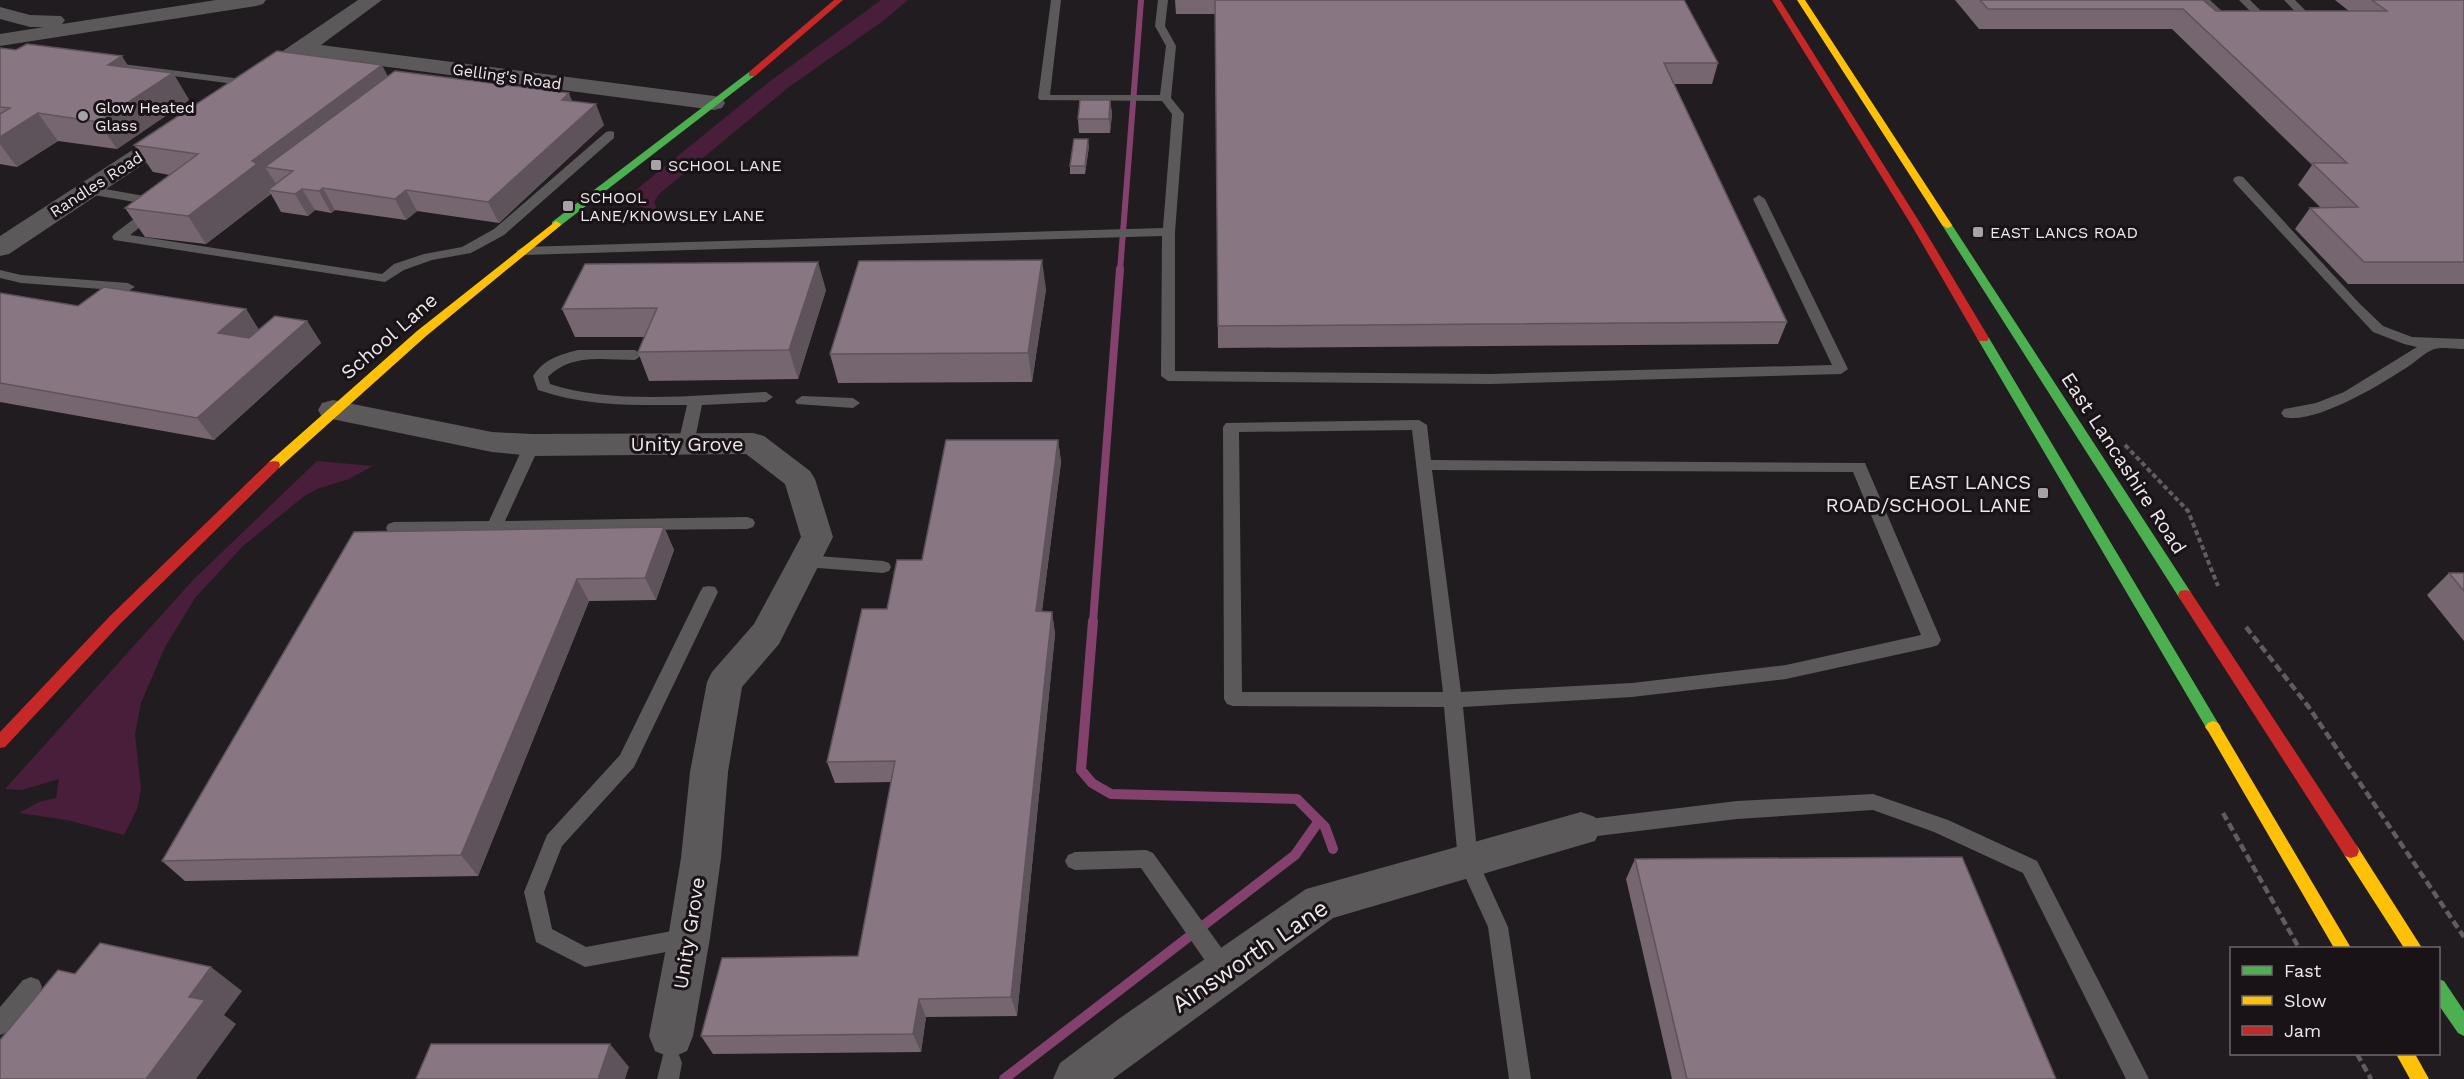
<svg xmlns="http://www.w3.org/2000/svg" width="2464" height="1079" viewBox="0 0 2464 1079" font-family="'Work Sans',sans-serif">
  <rect width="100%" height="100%" fill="#211c1f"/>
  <g fill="#491e3b">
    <polygon points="881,0 908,0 883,21 789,87 659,194 654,202 658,211 621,202 769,82"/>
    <polygon points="317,461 373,466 349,479 317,489 303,497 243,546 195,598 165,647 141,703 135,734 141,789 137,809 124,835 67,820 19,813 39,802 56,798 59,779 22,790 5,789 193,580"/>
  </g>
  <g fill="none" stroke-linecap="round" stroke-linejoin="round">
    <polyline stroke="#84416d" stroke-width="6" points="1120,271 1141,0"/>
    <polyline stroke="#84416d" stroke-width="8" points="1093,622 1120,269"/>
    <g stroke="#84416d" stroke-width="10">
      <polyline points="1093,621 1081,770 1092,783 1111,794 1297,799 1325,827 1333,849"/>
      <polyline points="1004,1079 1295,855 1319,821"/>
    </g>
    <polyline stroke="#5f5d5e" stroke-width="4" stroke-dasharray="5 3" stroke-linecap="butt" points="2125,445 2188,511 2218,586"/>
    <g stroke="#5f5d5e" stroke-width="4.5" stroke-dasharray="8 4" stroke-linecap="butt">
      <polyline points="2246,627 2308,706 2464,937"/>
      <polyline points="2223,813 2299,948"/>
      <polyline points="2357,1054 2371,1079"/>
    </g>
    <g fill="#5c595a" fill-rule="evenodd">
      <polygon points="1051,0 1061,0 1050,95 1160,95 1166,46 1155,26 1158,0 1168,0 1165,26 1176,46 1171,98 1184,114 1175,232 1175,371 1490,374 1832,365 1753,199 1759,195 1765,199 1848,369 1841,374 1490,384 1168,381 1161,376 1162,236 523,255 516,251 523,247 1163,228 1172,114 1162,101 1040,100 1038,98"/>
      <path d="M2199 0H2210L2227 16 2235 19C2222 29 2208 10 2199 0Z"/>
      <polygon points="2239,0 2250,0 2269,19 2260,21"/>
      <polygon points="2284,0 2295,0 2312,17 2312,21 2304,21"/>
      <polygon points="107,62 250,80 256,83 250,86 103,67 103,63"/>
      <polygon points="610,131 614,132 614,138 504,235 471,253 432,260 404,270 385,282 114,240 112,237 114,234 152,205 88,194 82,190 88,186 167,200 169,203 167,206 130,235 382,274 394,264 424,254 462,247 494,229 606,132"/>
      <path d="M2239 176 2243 177 2360 304 2383 326 2412 337 2464 339V349C2455 349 2440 346 2432 350 2423 354 2414 363 2406 368 2380 385 2314 425 2284 417L2281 413 2284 409 2316 403 2344 392 2417 347 2404 344 2373 332 2235 183 2233 180 2235 177Z"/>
      <polygon points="0,270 21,275 128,283 135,287 128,291 21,283 0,278"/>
      <path d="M578 350H635L642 355 635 360C603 360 572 353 548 377L550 384C613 405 699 395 766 392L773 397 766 402 702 405 694 444 686 449 678 444 687 405C636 405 587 407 538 390L533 376C544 359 559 355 578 350Z"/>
      <polygon points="802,396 853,398 860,403 853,408 797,404 795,401"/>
      <path d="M1419 420 1427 425 1431 460 1865 463 1941 640 1938 645 1932 647 1786 679 1632 697 1463 707 1478 861 1508 927 1531 1079H1509L1488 927 1458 861 1444 707 1233 706 1227 704 1224 699 1223 427 1226 423ZM1412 430 1443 692H1242L1239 432ZM1432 470 1853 472 1921 635 1786 665 1632 683 1461 692Z"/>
      <polygon points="532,440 537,441 540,445 505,521 747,517 753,519 755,523 753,527 747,529 388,532 386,528 388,524 394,522 489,521 524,445 527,441"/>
      <polygon points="805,555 883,561 889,563 891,567 889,571 883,573 805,567 799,565 797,561 799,557"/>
      <polygon points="709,586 715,587 718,592 634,767 562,846 544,892 552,929 586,947 688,928 695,931 699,938 695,945 688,948 585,967 536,942 524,892 547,835 620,755 700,592 703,587"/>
      <polygon points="1873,794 1948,820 2037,861 2149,1079 2126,1079 2023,873 1934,832 1873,810 1737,819 1581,838 1574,835 1571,829 1574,823 1581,820 1737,801"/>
      <polygon points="1146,850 1153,853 1233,964 1236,971 1233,978 1225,981 1217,978 1141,868 1075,870 1068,867 1065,861 1068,855 1075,852"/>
      <polygon points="31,977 39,980 42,987 39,994 8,1032 0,1035 0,1007 23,980"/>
      <polygon points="671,1052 679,1055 682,1063 679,1079 657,1079 663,1055"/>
    </g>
    <g fill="#5c595a" fill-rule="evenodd">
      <polygon points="216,0 266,0 263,4 256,6 0,46 0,34 44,27 30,27 0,19 0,7 30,15 61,16 65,20 62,24"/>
      <path d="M358 0H382L321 45 714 96 722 98 725 103 722 108 714 110 305 56C289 67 269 89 249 84L246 79 249 74Z"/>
      <polygon points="179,123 187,125 191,130 187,135 9,254 0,256 0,236 171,125"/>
      <polygon points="333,400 492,432 532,434 753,433 764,436 810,471 815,479 833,537 779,644 742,687 728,772 721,858 710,938 693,1036 687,1051 671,1058 655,1051 649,1036 668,938 681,858 690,772 707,682 712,672 754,624 801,537 785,484 746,454 532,456 492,452 322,417 318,410 322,403"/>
      <polygon points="1581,812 1595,817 1601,829 1595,841 1333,918 1113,1079 1053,1079 1060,1063 1120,1018 1306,889"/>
    </g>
    <g fill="#4caf50" fill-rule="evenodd">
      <polygon points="749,72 757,74 560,226 552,226 552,222"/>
      <polygon points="1947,222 1952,225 2190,591 2192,595 2190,599 2180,599 1942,225"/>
      <polygon points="1983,334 1989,338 2218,723 2221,727 2218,731 2213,733 2208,731 1977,338"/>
      <polygon points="2438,979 2444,981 2464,1011 2464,1036 2458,1033 2438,1004"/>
    </g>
    <g fill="#ffc107" fill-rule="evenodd">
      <polygon points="1797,0 1805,0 1952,225 1951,227 1947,228 1942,225"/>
      <polygon points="556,221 561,224 560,226 425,337 279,468 269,468 268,465 269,462 417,331"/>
      <polygon points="2213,721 2218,723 2351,948 2334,948 2208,731 2205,727 2208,723"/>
      <polygon points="2351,844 2357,846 2422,948 2404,948 2345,856 2343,851 2345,846"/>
      <polygon points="2396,1054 2415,1054 2429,1079 2410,1079"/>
    </g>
    <g fill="#c62828" fill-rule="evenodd">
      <polygon points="834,0 843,0 755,76 749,76 749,72"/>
      <polygon points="1772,0 1780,0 1922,226 1989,338 1987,341 1979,341 1977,338 1912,226"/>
      <polygon points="274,461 279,462 280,465 279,468 120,624 5,747 0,748 0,732 110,616 269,462"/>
      <polygon points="2185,590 2190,591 2357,846 2359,851 2357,856 2351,858 2345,856 2180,599 2178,595 2180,591"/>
    </g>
  </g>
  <g fill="#756670">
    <polygon points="1175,0 1684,0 1718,63 1712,84 1674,84 1787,322 1778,344 1218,348 1215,14 1176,14"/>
    <polygon points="1955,0 2203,0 2216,11 2349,11 2335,0 2464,0 2464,284 2348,284 2295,229 2310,208 2321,208 2298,185 2312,165 2172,29 1979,29"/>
    <polygon points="0,48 173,73 189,100 117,149 58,141 17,167 0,164"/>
    <polygon points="388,76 572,101 604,125 499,223 417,211 406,220 335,210 331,213 315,210 308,216 281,212 271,194 206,244 145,237 125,208 170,175 153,172 134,145"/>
    <polygon points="1110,100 1112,114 1110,133 1079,133 1078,119"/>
    <polygon points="1089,146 1085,174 1070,174 1070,166"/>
    <polygon points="1046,289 1032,382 838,383 830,354"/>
    <polygon points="826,290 798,379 649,381 638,352 644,337 575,337 562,309"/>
    <polygon points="0,293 78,306 246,309 259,330 307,321 321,343 214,440 0,402"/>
    <polygon points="1058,440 1061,462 1042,611 1052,612 1055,634 1017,1016 926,1017 921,1052 713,1054 701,1036 858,956 891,782 835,783 827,762 887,609 922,560"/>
    <polygon points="664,527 674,550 656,600 589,601 478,876 185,881 162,861 354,532"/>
    <polygon points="2449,573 2464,573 2464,641 2427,595"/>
    <polygon points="1635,859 2056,1079 1672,1079 1626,879"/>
  </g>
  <g fill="#5f535b">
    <polygon points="122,56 139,83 108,65"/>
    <polygon points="382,65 396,92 265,167 276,184 268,190 271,194 206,244 188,216 252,161"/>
    <polygon points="173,73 189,100 117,149 98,122"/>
    <polygon points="569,93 577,114 562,100"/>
    <polygon points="1110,100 1112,114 1110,133 1109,119"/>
    <polygon points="596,104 604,125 499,223 488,202"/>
    <polygon points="38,113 58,141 17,167 0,144 0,137"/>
    <polygon points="1088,139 1089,146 1085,174 1085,166"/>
    <polygon points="323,188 335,210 331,213 319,191"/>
    <polygon points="302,189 315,210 308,216 295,194"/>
    <polygon points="406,190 417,211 406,220 395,199"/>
    <polygon points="1042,260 1046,289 1032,382 1028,353"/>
    <polygon points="818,262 826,290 798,379 789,350"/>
    <polygon points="246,309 260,332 233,355 218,333"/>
    <polygon points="307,321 321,343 214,440 197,418"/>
    <polygon points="1058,440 1061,462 1039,633 1036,611"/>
    <polygon points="664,527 674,550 656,600 645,578"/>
    <polygon points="577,579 589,601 478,876 461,855"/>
    <polygon points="1052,612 1055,634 1017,1016 1011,997"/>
    <polygon points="211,967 242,991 224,1015 236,1024 196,1079 146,1079 189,997"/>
    <polygon points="919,999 926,1017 921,1052 913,1034"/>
    <polygon points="610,1044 629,1067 625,1079 598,1079"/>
  </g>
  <g fill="#887782" stroke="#5f535b" stroke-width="1.5">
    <polygon points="1215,0 1684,0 1718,63 1664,63 1787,322 1218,326"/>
    <polygon points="1980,0 2203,0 2216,11 2387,11 2372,0 2464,0 2464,262 2364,262 2310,208 2358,207 2312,163 2347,163 2183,9 1988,9"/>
    <polygon points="27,44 122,56 108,65 173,73 98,122 38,113 0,137 0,114 10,108 0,107 0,48 16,50"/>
    <polygon points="277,51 382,65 252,161 257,164 188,216 125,208 198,154 134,145"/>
    <polygon points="395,71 569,93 562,100 596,104 488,202 406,190 395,199 323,188 319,191 302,189 295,194 268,190 293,171 265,167"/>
    <polygon points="1080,100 1110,100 1109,119 1078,119"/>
    <polygon points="1074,139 1088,139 1085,166 1070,166"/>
    <polygon points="1042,260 1028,353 830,354 859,261"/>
    <polygon points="818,262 789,350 638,352 657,308 562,309 585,264"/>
    <polygon points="104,287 246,309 218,333 249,338 275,316 307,321 197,418 0,383 0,293 78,306"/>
    <polygon points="946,440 1058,440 1036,611 1052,612 1011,997 919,999 913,1034 701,1036 722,958 858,956 895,761 827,762 862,609 887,609 897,560 922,560"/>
    <polygon points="664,527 645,578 577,579 461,855 162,861 354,532"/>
    <polygon points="2449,573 2464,573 2464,591"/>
    <polygon points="1962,857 2056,1079 1687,1079 1635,859"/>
    <polygon points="100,943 211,967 189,997 205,1000 146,1079 0,1079 0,1040 58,970 75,974"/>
    <polygon points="431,1044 610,1044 598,1079 416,1079"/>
  </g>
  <g fill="#a6a1a4" stroke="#191216" stroke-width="2">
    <circle cx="83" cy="116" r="6"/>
    <rect x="650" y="159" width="12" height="12" rx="3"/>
    <rect x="562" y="200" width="12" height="12" rx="3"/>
    <rect x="1972" y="226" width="12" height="12" rx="3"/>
    <rect x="2037" y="487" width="12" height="12" rx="3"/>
  </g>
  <g text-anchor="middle" stroke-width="6" stroke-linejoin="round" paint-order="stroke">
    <g font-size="16" fill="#ede8eb" stroke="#191216">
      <text transform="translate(507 76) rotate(8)" y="6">Gelling's Road</text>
      <text transform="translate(96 184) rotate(-33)" y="6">Randles Road</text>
    </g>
    <g font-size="16" fill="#ede8eb" stroke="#191216" text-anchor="start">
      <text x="95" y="113">Glow Heated<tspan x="95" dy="18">Glass</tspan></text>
      <text x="668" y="171">SCHOOL LANE</text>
      <text x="580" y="203">SCHOOL<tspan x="580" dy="18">LANE/KNOWSLEY LANE</tspan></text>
      <text x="1990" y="238">EAST LANCS ROAD</text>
    </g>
    <g font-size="20" fill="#ede8eb" stroke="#191216">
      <text transform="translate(389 336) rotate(-41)" y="7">School Lane</text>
      <text x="687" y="451">Unity Grove</text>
      <text transform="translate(2124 463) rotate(57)" y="7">East Lancashire Road</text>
      <text transform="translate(689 933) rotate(-81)" y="7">Unity Grove</text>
    </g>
    <g font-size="20" fill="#ede8eb" stroke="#191216" text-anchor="end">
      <text x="2031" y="489">EAST LANCS<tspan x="2031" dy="23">ROAD/SCHOOL LANE</tspan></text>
    </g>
    <g font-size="24" fill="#ede8eb" stroke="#191216">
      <text transform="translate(1250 956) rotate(-34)" y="8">Ainsworth Lane</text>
    </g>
  </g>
  <rect x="2230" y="947" width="210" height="108" fill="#191216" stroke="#6e686b" stroke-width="1.5"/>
  <rect x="2242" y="966" width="30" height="9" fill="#4caf50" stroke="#6e686b" stroke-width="1.5"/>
  <text x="2284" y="977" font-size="18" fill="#ede8eb">Fast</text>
  <rect x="2242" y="996" width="30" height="9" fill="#ffc107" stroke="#6e686b" stroke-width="1.5"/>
  <text x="2284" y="1007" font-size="18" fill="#ede8eb">Slow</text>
  <rect x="2242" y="1026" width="30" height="9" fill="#c62828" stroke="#6e686b" stroke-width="1.5"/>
  <text x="2284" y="1037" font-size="18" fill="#ede8eb">Jam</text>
</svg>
